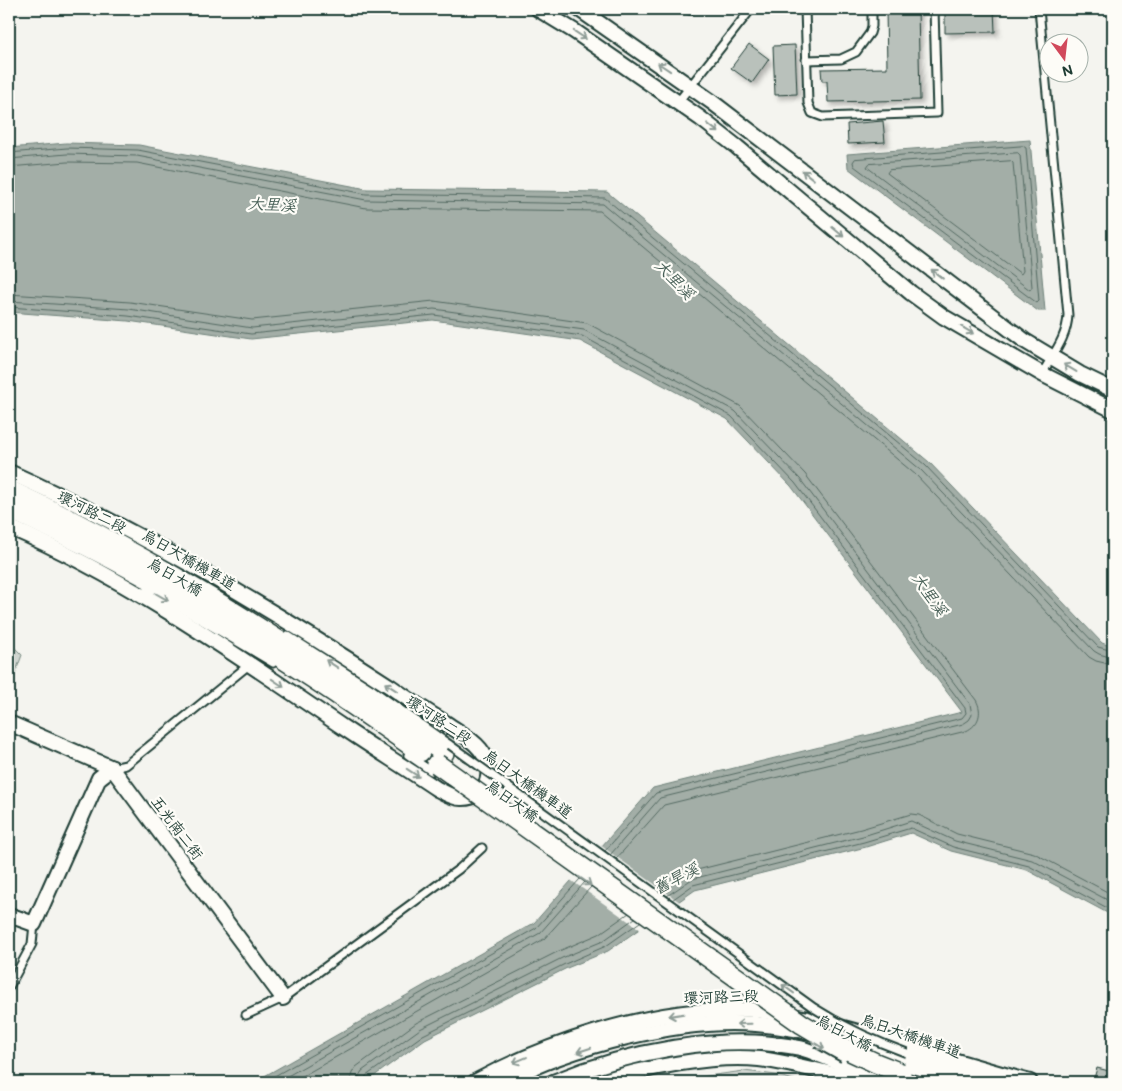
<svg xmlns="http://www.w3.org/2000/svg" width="1122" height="1091" viewBox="0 0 1122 1091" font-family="'Balsamiq Sans','LXGW WenKai TC',sans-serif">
  <defs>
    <filter id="shadow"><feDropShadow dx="3.5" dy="3.5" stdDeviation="2.5" flood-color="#0004"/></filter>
  </defs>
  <rect width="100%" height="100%" fill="#f4f4ef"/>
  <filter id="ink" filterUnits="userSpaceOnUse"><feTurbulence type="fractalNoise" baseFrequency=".02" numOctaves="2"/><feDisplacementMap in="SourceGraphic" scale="10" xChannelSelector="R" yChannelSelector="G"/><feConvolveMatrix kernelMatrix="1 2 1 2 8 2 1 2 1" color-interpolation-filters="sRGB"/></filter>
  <g filter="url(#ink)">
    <g fill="#d1d6d1" stroke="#788a82">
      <polygon points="9,642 22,655 9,690"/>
      <polygon points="744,1071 776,1075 801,1082 664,1082"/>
    </g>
    <g fill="#a3aea7" stroke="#6e8179">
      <polygon points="1030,140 1045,311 1038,311 848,168 847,154"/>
      <polygon points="66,143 139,145 367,189 607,192 929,462 1102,643 1113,647 1113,916 1027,870 951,851 911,833 866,847 695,890 608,951 567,968 425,1039 366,1082 254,1082 534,923 653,788 962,712 791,486 727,419 580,341 433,320 251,339 128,321 9,312 9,148"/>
    </g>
    <polygon fill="#f4f4ef" points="600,845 681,903 641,930 569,879"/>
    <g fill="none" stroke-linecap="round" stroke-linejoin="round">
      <g stroke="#546a62" stroke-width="1">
        <polygon points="1023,146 1026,148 1039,301 1037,303 854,166 853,162 855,159"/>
        <polyline points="9,153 67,148 138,150 366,194 605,198 925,465 1098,647 1113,651"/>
        <polygon points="1018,153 1020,155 1032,287 1030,290 867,167 869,164"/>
        <polyline points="9,159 67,154 137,156 366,200 603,204 921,470 1094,651 1099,654 1113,658"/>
        <polygon points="1011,161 1013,163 1023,271 1021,274 887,173 889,170"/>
        <polyline points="9,167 67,162 137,163 366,208 600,211 916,475 1089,657 1096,661 1113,665"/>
        <path d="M9 294 130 302 252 320 434 301 587 323 740 406 805 474 976 700C983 712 979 725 966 731L664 805 616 859"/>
        <polyline points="9,301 129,309 252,328 434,309 584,330 735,411 800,479 970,704 972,715 969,720 963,724 660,798 610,855"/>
        <polyline points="9,307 128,316 251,334 434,315 582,336 731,416 795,483 965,708 966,713 962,718 656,793 605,851"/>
        <polyline points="660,891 689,872 861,829 911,814 919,815 957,834 1034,853 1113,895"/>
        <polyline points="667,896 692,879 863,836 911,821 955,841 1032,860 1113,903"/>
        <polyline points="672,900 693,885 864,842 911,828 953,847 1029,866 1113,911"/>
        <polyline points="264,1082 536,928 580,879"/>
        <polyline points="277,1082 540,933 585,882"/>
        <polyline points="292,1082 544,939 591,887"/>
        <polyline points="350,1082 352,1073 356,1067 416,1023 559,951 599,934 629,913"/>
        <polyline points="358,1082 359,1076 362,1071 420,1029 562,958 603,941 635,918"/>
        <polyline points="364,1082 366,1076 423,1035 565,964 606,946 640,922"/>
      </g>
    </g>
    <g fill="#b9c1bb" stroke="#1f3d34" filter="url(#shadow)">
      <polygon points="886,9 918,9 920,100 828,102 827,81 822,81 821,69 887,68"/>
      <polygon points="945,9 994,9 995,32 945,33"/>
      <polygon points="749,44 769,59 752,83 731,68"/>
      <polygon points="795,45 797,94 775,95 773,46"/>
      <polygon points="883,121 885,142 848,144 847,124"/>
      <polygon points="1097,1068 1113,1072 1113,1082 1093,1082"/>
    </g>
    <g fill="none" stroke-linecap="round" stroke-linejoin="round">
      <g stroke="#1f3d34" stroke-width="11">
        <g id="lane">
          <polyline points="805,9 808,103 812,113 823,117 937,113 934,9"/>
          <path d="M1039 9 1068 315C1067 338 1053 354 1042 374"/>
          <polyline points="690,10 690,9"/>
          <polyline points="806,60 841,59 856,52 870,33 872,26 872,9"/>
          <polyline points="678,102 751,9"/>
          <polyline points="147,588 273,663"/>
          <polyline points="287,635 373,690 450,745"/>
          <polyline points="408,755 431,771"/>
          <polyline points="112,768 126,765 250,664"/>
          <polyline points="9,987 32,944 34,924"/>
          <polyline points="246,1015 283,998 459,869 482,848"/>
        </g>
      </g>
      <g stroke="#1f3d34" stroke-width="18">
        <g id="street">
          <polyline points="538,9 574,31 700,118 737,147 911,293 944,317 1042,374 1113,410"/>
          <polyline points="579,9 712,102 1025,341 1080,374 1113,390"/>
          <path d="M9 472C142 532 268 607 391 687 408 699 426 711 444 722 457 731 471 738 480 749 496 769 489 799 461 798 452 798 444 792 437 789 406 768 375 749 344 728 236 655 129 579 9 527"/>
          <polyline points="9,723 112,768 283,998"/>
          <polyline points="9,915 34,924 99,778 112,768"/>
          <polyline points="965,1073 995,1082"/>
          <path d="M475 1082C545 1044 645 1011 725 1010 735 1010 745 1009 755 1010 808 1016 858 1032 909 1047 949 1059 989 1071 1030 1082"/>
          <path d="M503 1082C568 1047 682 1017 756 1024 811 1029 863 1044 915 1059"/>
          <path d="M553 1082C627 1052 721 1032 800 1048 808 1050 815 1053 822 1056 843 1064 862 1072 881 1082"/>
          <path d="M600 1082C643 1068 714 1054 759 1059 794 1063 829 1074 864 1082"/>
        </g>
      </g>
      <g stroke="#1f3d34" stroke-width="22">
        <g id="secondary">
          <path d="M9 490C163 561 306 655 444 753"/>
          <path d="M9 509C155 574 290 659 420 752"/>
          <polyline points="905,1061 974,1082"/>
        </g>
      </g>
      <use href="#lane" stroke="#fdfcf7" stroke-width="7"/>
      <use href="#street" stroke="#fdfcf7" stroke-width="14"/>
      <use href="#secondary" stroke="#fdfcf7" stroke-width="19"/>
      <g stroke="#1f3d34" stroke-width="11" stroke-linecap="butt">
        <g id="lane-bridge">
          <path d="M450 745 814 1008C844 1027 874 1041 907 1053"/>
          <polyline points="816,1043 843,1058"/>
        </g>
      </g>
      <g stroke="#1f3d34" stroke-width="22" stroke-linecap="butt">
        <path id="secondary-bridge" d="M437 764 802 1024C834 1044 865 1060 901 1073"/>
      </g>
      <use href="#lane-bridge" stroke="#fdfcf7" stroke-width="7"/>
      <use href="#secondary-bridge" stroke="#fdfcf7" stroke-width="19"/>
    </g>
    <defs><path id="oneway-shaft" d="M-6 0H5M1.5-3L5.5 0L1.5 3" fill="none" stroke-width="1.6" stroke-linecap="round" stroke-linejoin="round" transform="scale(1.25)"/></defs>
    <g stroke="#8e9c96">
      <use href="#oneway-shaft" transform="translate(580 35) rotate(34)"/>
      <use href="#oneway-shaft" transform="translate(664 67) rotate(-146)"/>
      <use href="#oneway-shaft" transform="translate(713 128) rotate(38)"/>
      <use href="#oneway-shaft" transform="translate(808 175) rotate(-142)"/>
      <use href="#oneway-shaft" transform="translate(838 232) rotate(40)"/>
      <use href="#oneway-shaft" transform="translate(937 274) rotate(-142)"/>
      <use href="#oneway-shaft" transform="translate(967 330) rotate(31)"/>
      <use href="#oneway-shaft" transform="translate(1070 368) rotate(-149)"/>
      <use href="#oneway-shaft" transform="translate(162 597) rotate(30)"/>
      <use href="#oneway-shaft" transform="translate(332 664) rotate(-147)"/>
      <use href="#oneway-shaft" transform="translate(278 683) rotate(34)"/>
      <use href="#oneway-shaft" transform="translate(391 687) rotate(-147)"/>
      <use href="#oneway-shaft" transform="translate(413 773) rotate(33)"/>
      <use href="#oneway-shaft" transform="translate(585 881) rotate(35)"/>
      <use href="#oneway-shaft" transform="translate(788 989) rotate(-144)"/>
      <use href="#oneway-shaft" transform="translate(676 1015) rotate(171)"/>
      <use href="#oneway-shaft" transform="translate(744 1024) rotate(179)"/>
      <use href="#oneway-shaft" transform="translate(818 1045) rotate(32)"/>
      <use href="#oneway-shaft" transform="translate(584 1050) rotate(162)"/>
      <use href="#oneway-shaft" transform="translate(520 1060) rotate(157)"/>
    </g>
  </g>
  <g text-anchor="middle" stroke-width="4.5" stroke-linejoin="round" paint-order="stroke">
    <g font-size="15" fill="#1f3d34" stroke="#fdfcf7">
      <text transform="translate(92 512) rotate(27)" y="5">環河路二段</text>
      <text transform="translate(189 560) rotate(30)" y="5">烏日大橋機車道</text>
      <text transform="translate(175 577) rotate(30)" y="5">烏日大橋</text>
      <text transform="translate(439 720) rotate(34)" y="5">環河路二段</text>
      <text transform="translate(528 784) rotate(36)" y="5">烏日大橋機車道</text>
      <text transform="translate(512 801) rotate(36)" y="5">烏日大橋</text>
      <text transform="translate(177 828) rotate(53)" y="5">五光南二街</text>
      <text transform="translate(721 997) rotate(-2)" y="5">環河路三段</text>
      <text transform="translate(844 1033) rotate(28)" y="5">烏日大橋</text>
      <text transform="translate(911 1036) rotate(19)" y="5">烏日大橋機車道</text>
    </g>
    <g font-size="16" font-style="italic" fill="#475f56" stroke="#fdfcf7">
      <text transform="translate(272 204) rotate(3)" y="6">大里溪</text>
      <text transform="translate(675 279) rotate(46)" y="6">大里溪</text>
      <text transform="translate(930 594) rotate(55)" y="6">大里溪</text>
      <text transform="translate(676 878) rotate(-27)" y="6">舊旱溪</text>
    </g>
  </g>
  <rect width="1122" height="1091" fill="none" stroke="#fdfcf7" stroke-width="30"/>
  <rect x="15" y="15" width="1092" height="1061" fill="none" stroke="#1f3d34" stroke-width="2" filter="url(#ink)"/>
  <g transform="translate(1064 58) rotate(165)"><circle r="24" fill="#fdfcf7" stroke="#a4b0a9"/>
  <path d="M0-4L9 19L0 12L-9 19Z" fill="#d1495b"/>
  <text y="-8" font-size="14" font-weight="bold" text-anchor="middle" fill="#1f3d34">N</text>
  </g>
</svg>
